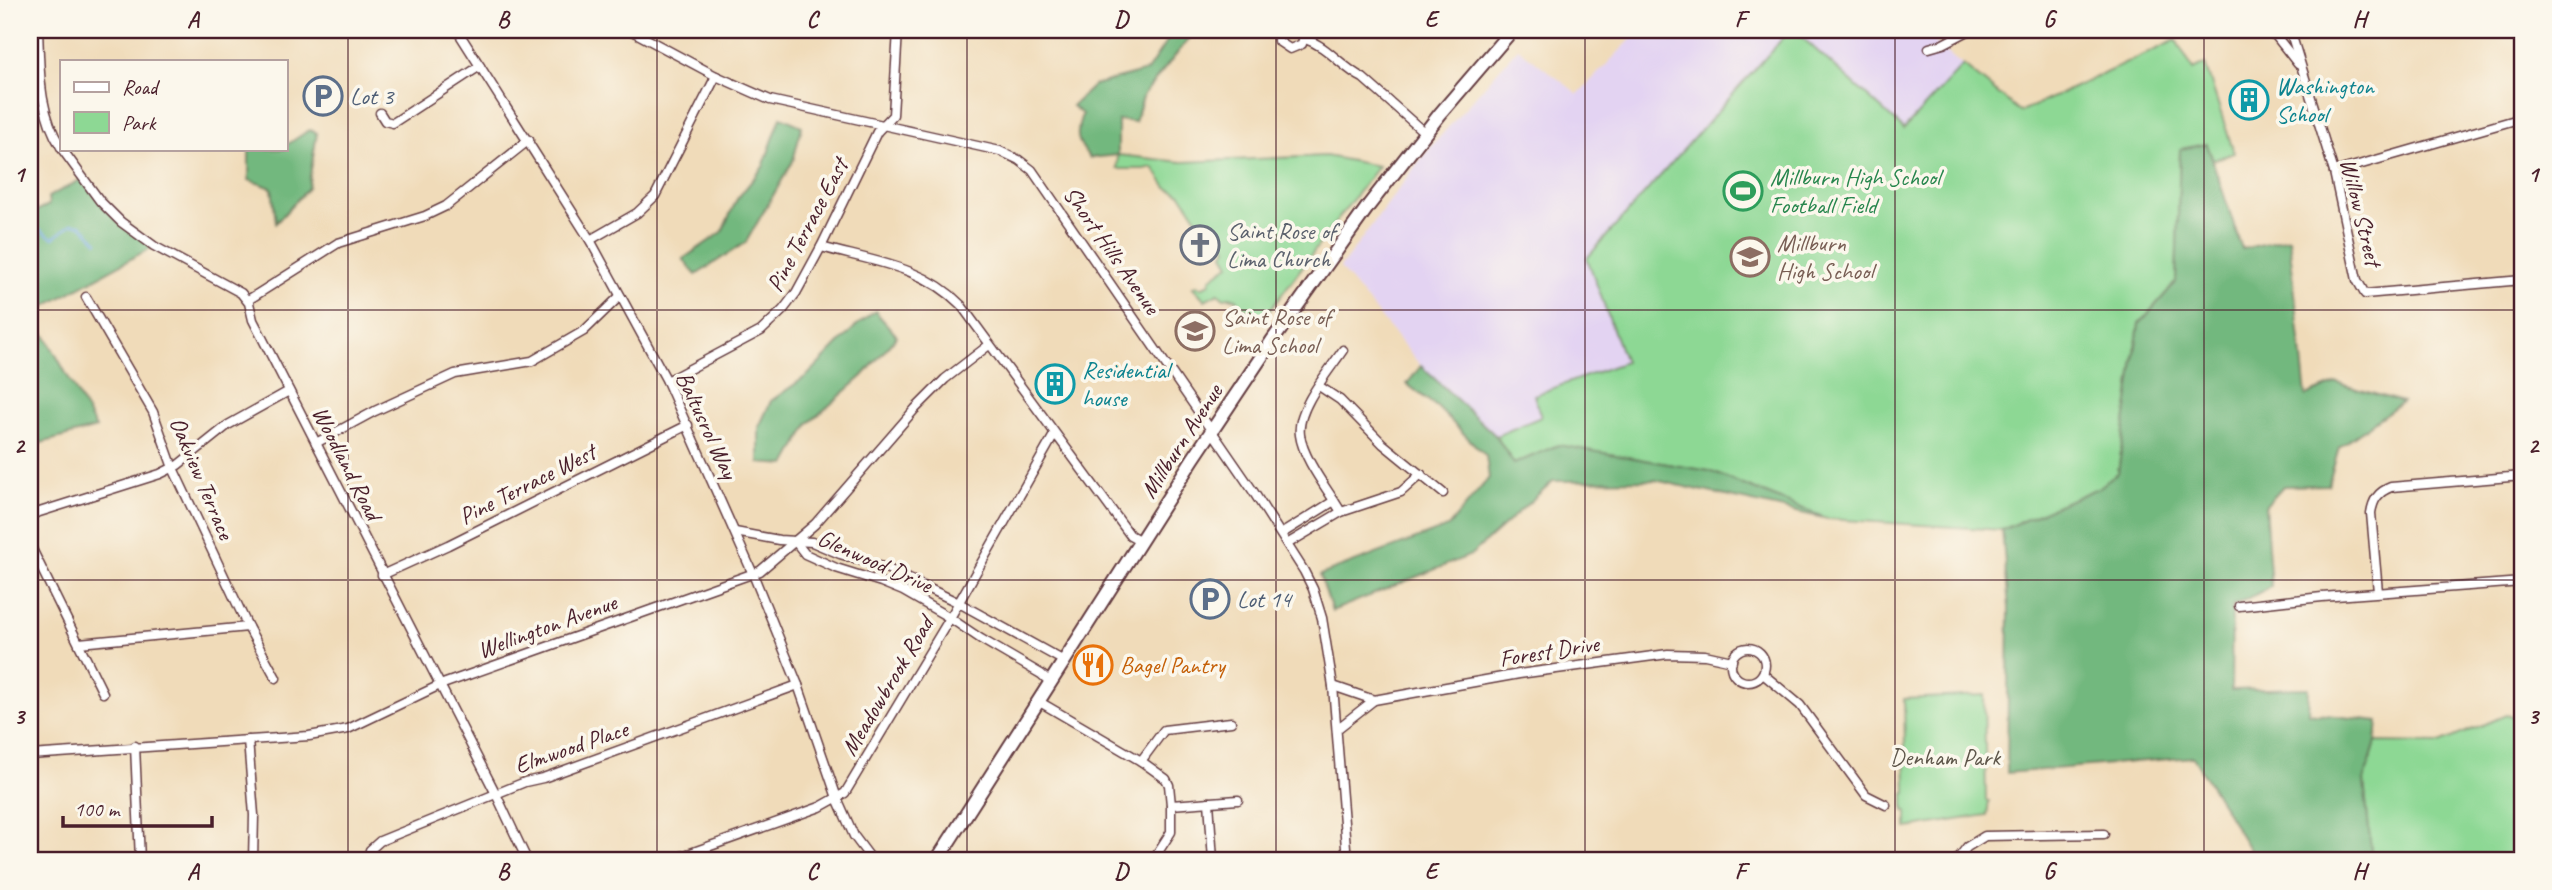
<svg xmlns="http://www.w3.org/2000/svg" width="2552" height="890" viewBox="0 0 2552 890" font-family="Caveat,sans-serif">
  <rect width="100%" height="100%" fill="#fbf7ec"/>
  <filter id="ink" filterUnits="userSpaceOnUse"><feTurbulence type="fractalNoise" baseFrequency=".0143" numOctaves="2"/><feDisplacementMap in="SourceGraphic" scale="14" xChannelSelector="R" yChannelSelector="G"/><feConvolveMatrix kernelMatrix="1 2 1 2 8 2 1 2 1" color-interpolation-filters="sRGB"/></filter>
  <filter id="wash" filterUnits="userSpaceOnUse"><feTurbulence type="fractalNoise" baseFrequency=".00686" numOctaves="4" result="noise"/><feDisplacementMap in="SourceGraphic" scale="28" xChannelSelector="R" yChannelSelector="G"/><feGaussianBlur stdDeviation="1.57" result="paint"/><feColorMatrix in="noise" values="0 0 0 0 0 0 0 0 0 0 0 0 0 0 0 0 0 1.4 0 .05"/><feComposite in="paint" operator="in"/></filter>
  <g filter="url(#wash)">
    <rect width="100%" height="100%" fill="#f0dbb9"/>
    <polygon fill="#e3d3f2" points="1640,30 1919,30 2021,113 1790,504 1709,471 1558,445 1514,464 1496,436 1421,366 1340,268 1423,156 1518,48 1578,94"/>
    <g fill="#8dd894" stroke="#6c7c60" stroke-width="2">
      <polygon points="1790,30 1794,30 1904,129 1963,65 2021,112 2176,40 2193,70 2205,64 2234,153 2213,160 2207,145 2180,149 2176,282 2139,324 2118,473 2100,487 2002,530 1828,519 1709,471 1608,454 1600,456 1558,445 1514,464 1496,436 1541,417 1534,395 1625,362 1587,258"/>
      <polygon points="1118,155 1182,162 1326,156 1378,166 1264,318 1240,305 1237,299 1230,297 1224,298 1218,293 1205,300 1193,287 1197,285 1201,288 1209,284 1211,278 1230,264 1224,254 1227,249 1223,238 1213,237 1206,232 1181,194 1167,188 1153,167 1144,169 1117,169"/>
      <polygon points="1984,695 1986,801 1989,801 1987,815 1907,828 1907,811 1904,811 1904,793 1906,793 1904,699"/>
      <polygon points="2506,715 2522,721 2522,860 2372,860 2364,781 2376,742 2440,743"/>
    </g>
    <g fill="#72b87e" stroke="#5e6c54" stroke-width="2">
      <path d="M1174 30H1196L1144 94 1135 122 1118 120V155L1090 158C1076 141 1075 136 1082 114L1072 106 1094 85 1147 71Z"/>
      <polygon points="781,117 802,126 793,161 746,242 696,275 683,259 722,232 737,199 763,167"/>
      <polygon points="309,130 317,133 308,188 276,223 272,188 249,180 249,149 285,149 285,143 288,144"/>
      <polygon points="2207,144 2242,249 2289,238 2306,396 2337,383 2402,402 2339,447 2328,485 2283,486 2265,506 2271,587 2232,606 2231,690 2309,688 2308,713 2378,721 2376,742 2364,781 2372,860 2256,860 2193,757 2007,773 2009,608 2002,530 2100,487 2118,473 2139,324 2176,282 2180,149"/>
      <polygon points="82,179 100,201 154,246 33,313 96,428 30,446 30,208 34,212 49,205 48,197"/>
      <polygon points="875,311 897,336 863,376 809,423 786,465 759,463 759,427 771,401 808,375 856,326"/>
      <polygon points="1421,366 1496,436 1514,464 1558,445 1709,471 1828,519 1655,480 1553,481 1471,555 1332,611 1320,575 1448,527 1489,478 1486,456 1438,408 1407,384"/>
    </g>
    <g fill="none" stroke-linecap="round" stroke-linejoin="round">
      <polyline stroke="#6fa8df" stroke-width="2.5" points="30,224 53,238 72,224 81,225 98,242"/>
    </g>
  </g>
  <g filter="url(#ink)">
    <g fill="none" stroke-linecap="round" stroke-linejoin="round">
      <g stroke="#633b40" stroke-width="11">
        <g id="minor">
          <path d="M38 30C40 71 38 111 61 147"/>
          <polyline points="457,30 590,240 667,381 753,574 798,685 837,798 854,836 872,860"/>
          <polyline points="630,30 716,76 770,100 1000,151 1019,160 1032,170 1253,491 1304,571 1313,589 1322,618 1333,686 1347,860"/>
          <polyline points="1278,30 1278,41 1290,49 1302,44 1305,30"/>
          <polyline points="2266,30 2276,36 2298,64"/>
          <polyline points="2290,30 2334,172 2357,280 2365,294 2522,280"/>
          <path d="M1305 39C1328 46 1342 68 1363 78L1425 133"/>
          <polyline points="1929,48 1943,44 1970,30"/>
          <polyline points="380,113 385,121 393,123 480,66"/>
          <polyline points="62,149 100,201 121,222 154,246 241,293 249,303 253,320 496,794 527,860"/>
          <polyline points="2334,172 2522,118"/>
          <polyline points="590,240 637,213 655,196 716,76"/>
          <path d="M821 247C871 261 923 266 961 305L1130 535 1141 541"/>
          <polyline points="86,297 153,412 173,468 248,627 276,678"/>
          <polyline points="248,300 338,243 425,216 446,206 529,140"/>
          <polyline points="667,381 761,331 783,310 796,293 821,247 877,132 893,115 898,30"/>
          <polyline points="1319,386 1340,400 1383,444 1443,493"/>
          <polyline points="316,443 375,411 455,374 532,361 584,331 620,296"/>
          <path d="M1341 512C1329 491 1303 459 1300 435 1296 409 1329 371 1343 350"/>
          <polyline points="30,515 160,474 178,465 228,425 289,391"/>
          <polyline points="735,532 779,540 812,542 840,554 886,568 959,603 1064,661"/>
          <polyline points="1281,534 1334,501"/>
          <polyline points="795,541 805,554 836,568 881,582 903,591 950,618 981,639 1041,674 1051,683"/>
          <polyline points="1287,544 1341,512 1401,492 1421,474"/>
          <polyline points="30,545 103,693"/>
          <polyline points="382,575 448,545 688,425"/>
          <path d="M2378 592 2371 513C2373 500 2378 492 2391 487L2522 476"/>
          <polyline points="2239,606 2322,597 2522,582"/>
          <polyline points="79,643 248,627"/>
          <circle cx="1748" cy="665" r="17"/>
          <polyline points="1763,674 1800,705 1866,795 1886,805"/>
          <polyline points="1333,686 1374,700 1519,674 1668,654 1705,655 1732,661"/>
          <polyline points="1038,701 1141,761 1166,779 1169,785 1171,805 1171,832 1153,860"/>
          <polyline points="1337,729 1374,700"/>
          <polyline points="248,740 254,815 253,860"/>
          <polyline points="135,746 140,860"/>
          <polyline points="30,755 309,736 348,729 440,685 760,571 815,524 915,409 945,379 989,345"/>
          <polyline points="1141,761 1164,730 1231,722"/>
          <polyline points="1209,802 1213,860"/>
          <polyline points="1171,805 1238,800"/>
          <polyline points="368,860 370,850 380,841 525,782 543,778 798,685"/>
          <polyline points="671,860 820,807 845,793 950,618 1054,435"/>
          <polyline points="1957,860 1967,847 1985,836 2104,834"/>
        </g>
      </g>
      <g stroke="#633b40" stroke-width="16">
        <polyline id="primary" points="937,860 1193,459 1272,341 1369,205 1440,114 1512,30"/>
      </g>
      <use href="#minor" stroke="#fff" stroke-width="8"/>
      <use href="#primary" stroke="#fff" stroke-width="12"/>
    </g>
  </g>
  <path fill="none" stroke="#4a1f2b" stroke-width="2" stroke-opacity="0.55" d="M348 30V860M657 30V860M967 30V860M1276 30V860M1585 30V860M1895 30V860M2204 30V860M30 310H2522M30 580H2522"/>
  <defs>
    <g id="parking-ring" transform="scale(2.0125)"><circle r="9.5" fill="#fbf7ec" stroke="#5c6f8a" stroke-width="1.5"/><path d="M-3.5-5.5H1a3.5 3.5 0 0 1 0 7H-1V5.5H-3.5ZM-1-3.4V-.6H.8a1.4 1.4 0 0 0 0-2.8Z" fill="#5c6f8a"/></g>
    <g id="building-ring" transform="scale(2.0125)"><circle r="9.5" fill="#fbf7ec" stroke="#0f9aa8" stroke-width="1.5"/><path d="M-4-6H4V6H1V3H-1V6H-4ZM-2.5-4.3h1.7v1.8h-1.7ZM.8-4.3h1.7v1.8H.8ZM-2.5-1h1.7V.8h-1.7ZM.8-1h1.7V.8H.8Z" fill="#0f9aa8"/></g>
    <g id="stadium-ring" transform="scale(2.0125)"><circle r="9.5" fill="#fbf7ec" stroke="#2e9e5b" stroke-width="1.5"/><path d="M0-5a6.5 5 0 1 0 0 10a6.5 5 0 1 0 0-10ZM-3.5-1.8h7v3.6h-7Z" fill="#2e9e5b"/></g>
    <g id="church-ring" transform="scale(2.0125)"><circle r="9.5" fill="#fbf7ec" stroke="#6b7280" stroke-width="1.5"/><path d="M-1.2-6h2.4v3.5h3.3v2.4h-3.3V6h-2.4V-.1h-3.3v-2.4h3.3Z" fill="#6b7280"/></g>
    <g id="school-ring" transform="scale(2.0125)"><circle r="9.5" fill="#fbf7ec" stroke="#8d6e63" stroke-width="1.5"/><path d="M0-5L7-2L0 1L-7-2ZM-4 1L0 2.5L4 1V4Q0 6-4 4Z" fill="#8d6e63"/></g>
    <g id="restaurant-ring" transform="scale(2.0125)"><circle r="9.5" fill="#fbf7ec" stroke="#e8710a" stroke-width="1.5"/><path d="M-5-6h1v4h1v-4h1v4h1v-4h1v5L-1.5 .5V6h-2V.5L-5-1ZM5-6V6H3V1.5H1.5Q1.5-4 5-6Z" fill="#e8710a"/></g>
  </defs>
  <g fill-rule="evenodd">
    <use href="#parking-ring" x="323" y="96"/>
    <use href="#building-ring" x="2249" y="100"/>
    <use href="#stadium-ring" x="1743" y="191"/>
    <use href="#church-ring" x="1200" y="245"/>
    <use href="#school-ring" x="1750" y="257"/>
    <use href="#school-ring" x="1195" y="331"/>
    <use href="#building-ring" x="1055" y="384"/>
    <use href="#parking-ring" x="1210" y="599"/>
    <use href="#restaurant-ring" x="1093" y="665"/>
  </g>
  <g text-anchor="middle" stroke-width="7" stroke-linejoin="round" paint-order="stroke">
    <g font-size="24" fill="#0d838f" stroke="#fbf7ec" text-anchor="start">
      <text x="2276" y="94">Washington<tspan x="2276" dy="28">School</tspan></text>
      <text x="1082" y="378">Residential<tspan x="1082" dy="28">house</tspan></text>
    </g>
    <g font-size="24" fill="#4e5e75" stroke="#fbf7ec" text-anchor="start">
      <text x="350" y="104">Lot 3</text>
      <text x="1237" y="607">Lot 14</text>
    </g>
    <g font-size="24" fill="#27864d" stroke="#fbf7ec" text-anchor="start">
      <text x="1770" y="185">Millburn High School<tspan x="1770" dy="28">Football Field</tspan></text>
    </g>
    <g font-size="24" fill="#4a1f2b" stroke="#fbf7ec">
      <text transform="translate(2361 212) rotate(76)" y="8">Willow Street</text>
      <text transform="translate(807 225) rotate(-62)" y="8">Pine Terrace East</text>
      <text transform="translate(1112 250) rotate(55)" y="8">Short Hills Avenue</text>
      <text transform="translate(707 425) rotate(65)" y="8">Baltusrol Way</text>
      <text transform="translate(1181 441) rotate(-57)" y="8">Millburn Avenue</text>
      <text transform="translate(347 463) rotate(63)" y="8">Woodland Road</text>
      <text transform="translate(202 478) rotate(67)" y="8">Oakview Terrace</text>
      <text transform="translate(527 484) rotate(-27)" y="8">Pine Terrace West</text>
      <text transform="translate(875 561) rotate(24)" y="8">Glenwood Drive</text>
      <text transform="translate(547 626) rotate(-20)" y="8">Wellington Avenue</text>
      <text transform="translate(1549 651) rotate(-9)" y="8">Forest Drive</text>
      <text transform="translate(887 686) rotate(-59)" y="8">Meadowbrook Road</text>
      <text transform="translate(571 747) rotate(-19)" y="8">Elmwood Place</text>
    </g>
    <g font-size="24" fill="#5b616d" stroke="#fbf7ec" text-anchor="start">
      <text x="1227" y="239">Saint Rose of<tspan x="1227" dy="28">Lima Church</tspan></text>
    </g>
    <g font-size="24" fill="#785e54" stroke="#fbf7ec" text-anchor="start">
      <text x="1777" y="251">Millburn<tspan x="1777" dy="28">High School</tspan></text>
      <text x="1222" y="325">Saint Rose of<tspan x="1222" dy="28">Lima School</tspan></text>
    </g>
    <g font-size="24" fill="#c56008" stroke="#fbf7ec" text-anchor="start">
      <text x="1120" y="673">Bagel Pantry</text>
    </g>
    <g font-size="24" fill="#5e564a" stroke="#fbf7ec">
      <text x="1945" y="765">Denham Park</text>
    </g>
  </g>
  <rect width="2552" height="890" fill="none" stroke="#fbf7ec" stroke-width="77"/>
  <rect x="60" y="60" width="228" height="91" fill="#fbf7ec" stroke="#b4a19f" stroke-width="2"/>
  <rect x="74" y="82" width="35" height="10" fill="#ffffff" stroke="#b4a19f" stroke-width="2"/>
  <text x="122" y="94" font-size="21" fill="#4a1f2b">Road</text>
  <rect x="74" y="112" width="35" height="21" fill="#8dd894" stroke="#b4a19f" stroke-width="2"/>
  <text x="122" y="130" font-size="21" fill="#4a1f2b">Park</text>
  <path d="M63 816v10h149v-10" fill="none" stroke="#4a1f2b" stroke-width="3.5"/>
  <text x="74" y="816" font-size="21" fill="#4a1f2b" stroke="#fbf7ec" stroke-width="5" paint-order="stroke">100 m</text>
  <rect x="38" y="38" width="2476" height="814" fill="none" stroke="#4a1f2b" stroke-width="2.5"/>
  <g font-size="23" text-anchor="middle" font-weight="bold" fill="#4a1f2b">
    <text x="193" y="27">A</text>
    <text x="503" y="27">B</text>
    <text x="812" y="27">C</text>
    <text x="1121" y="27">D</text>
    <text x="1431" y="27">E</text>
    <text x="1740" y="27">F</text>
    <text x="2049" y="27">G</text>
    <text x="2359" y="27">H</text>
    <text x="19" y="182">1</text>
    <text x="2533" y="182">1</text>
    <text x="19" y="453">2</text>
    <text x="2533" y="453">2</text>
    <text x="19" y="724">3</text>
    <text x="2533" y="724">3</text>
    <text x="193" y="879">A</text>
    <text x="503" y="879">B</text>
    <text x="812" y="879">C</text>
    <text x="1121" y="879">D</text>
    <text x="1431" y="879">E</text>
    <text x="1740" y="879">F</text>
    <text x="2049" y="879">G</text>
    <text x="2359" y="879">H</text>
  </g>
</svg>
